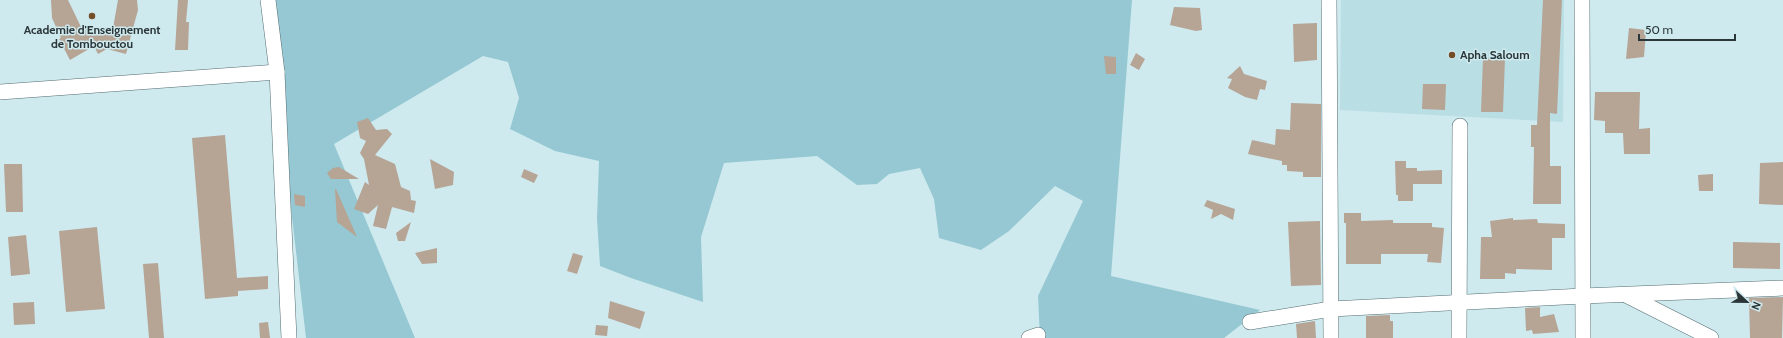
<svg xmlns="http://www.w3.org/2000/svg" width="1783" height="338" viewBox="0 0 1783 338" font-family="Cabin,sans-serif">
  <rect width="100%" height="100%" fill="#ceeaef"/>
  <polygon fill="#b9dee4" points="1341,0 1564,0 1563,122 1340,110"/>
  <polygon fill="#95c8d2" points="267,0 1132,0 1111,276 1260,310 1224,338 1040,338 1038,296 1083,201 1055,186 1009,231 981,250 939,238 934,199 920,168 889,174 877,184 857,185 817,156 724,163 701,237 703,302 631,278 600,266 597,219 599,161 555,151 510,129 519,98 508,62 483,56 334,144 415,338 306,338"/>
  <g fill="#b6a495">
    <polygon points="51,0 68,0 82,29 99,27 113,28 118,0 137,0 138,10 126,54 107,49 98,54 94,46 70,60 59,39 61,38 52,18"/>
    <polygon points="178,0 188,0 186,22 189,22 188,50 175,50"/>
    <polygon points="1543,0 1562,0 1557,114 1550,113 1550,166 1561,166 1561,204 1533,204 1534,147 1531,147 1531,125 1537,125"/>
    <polygon points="1174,7 1200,8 1202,30 1196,31 1170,25"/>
    <polygon points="1317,23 1317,60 1294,62 1293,24"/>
    <polygon points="1629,28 1646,30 1644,57 1626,59"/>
    <polygon points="1136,53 1145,59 1139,70 1130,65"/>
    <polygon points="1104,56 1116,57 1116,74 1106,74"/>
    <polygon points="1483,58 1505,58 1503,112 1481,112"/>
    <polygon points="1240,66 1244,74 1267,81 1265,90 1260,89 1257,100 1245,97 1228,88 1232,79 1227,78"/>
    <polygon points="1423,84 1446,84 1445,110 1422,109"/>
    <polygon points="1595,92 1640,92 1639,129 1650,128 1650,154 1624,154 1623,133 1605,133 1605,121 1594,120"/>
    <polygon points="1291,103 1321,104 1321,177 1303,177 1303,172 1287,171 1287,165 1282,165 1282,161 1248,154 1252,140 1275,145 1276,129 1290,130"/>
    <polygon points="368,118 376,130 387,129 392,134 375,155 395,164 401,187 410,191 411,200 416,201 414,213 392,207 386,229 373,226 378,205 368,214 354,209 365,182 369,185 364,159 360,153 366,141 360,138 357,122"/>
    <polygon points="225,135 237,278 268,276 268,289 238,291 238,296 205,299 192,138"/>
    <polygon points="430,159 454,172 453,185 435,189"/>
    <polygon points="1395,161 1406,161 1406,168 1417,168 1417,171 1442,170 1442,184 1413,184 1413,201 1398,201 1398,195 1396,195"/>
    <polygon points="1783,162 1783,205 1759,204 1760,163"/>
    <polygon points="4,164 22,164 23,212 6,212"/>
    <polygon points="339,167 359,179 331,179 327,173 333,168"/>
    <polygon points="524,169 538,175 534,183 521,177"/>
    <polygon points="1713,174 1713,191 1699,191 1698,175"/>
    <polygon points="335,189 336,189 357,237 337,222"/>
    <polygon points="294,194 305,196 305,207 295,205"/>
    <polygon points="1207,200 1235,209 1233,220 1221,214 1211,219 1213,210 1204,206"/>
    <polygon points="1344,213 1361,213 1361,221 1393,220 1393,223 1432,223 1432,227 1444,228 1441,263 1427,262 1428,254 1381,254 1381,264 1346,264 1346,223 1344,223"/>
    <polygon points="1513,218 1513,220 1537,219 1538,223 1565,224 1565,238 1552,238 1552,270 1516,269 1516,274 1505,273 1505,279 1480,279 1481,237 1492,237 1490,221"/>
    <polygon points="1320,221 1321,285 1291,286 1288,222"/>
    <polygon points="411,222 405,241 398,241 396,233"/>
    <polygon points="97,227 105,309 66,312 59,231"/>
    <polygon points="26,235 30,274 11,276 8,237"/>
    <polygon points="1733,242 1780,243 1780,269 1733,268"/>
    <polygon points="437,248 437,263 422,264 415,253"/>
    <polygon points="573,253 583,256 577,274 567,271"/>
    <polygon points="158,263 164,338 149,338 143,264"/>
    <polygon points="1783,297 1782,338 1750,338 1749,298"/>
    <polygon points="610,301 645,312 640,329 608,318"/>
    <polygon points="34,302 35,324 14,325 13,303"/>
    <polygon points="1540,307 1540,317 1554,314 1559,332 1533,334 1532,330 1526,331 1525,308"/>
    <polygon points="1390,315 1390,321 1393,321 1393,338 1366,338 1366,316"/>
    <polygon points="1315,321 1316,338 1297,338 1296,324"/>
    <polygon points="268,322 270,338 260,338 259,323"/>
    <polygon points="596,325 608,326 607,336 595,335"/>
  </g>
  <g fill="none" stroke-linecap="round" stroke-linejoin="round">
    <g stroke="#546c71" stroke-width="16">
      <g id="minor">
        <polyline points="268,0 277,72 289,338"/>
        <polyline points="1329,0 1331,338"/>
        <polyline points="1582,0 1583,338"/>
        <polyline points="0,92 277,72"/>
        <polyline points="1626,295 1711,338"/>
        <polyline points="1250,322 1331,309 1583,296 1783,288"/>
        <polyline points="1029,338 1038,335"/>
        <polyline points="1459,338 1460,126"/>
      </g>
    </g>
    <use href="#minor" stroke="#fff" stroke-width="15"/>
  </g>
  <g fill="#734e29" stroke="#ceeaef" stroke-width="1.5">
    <circle cx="92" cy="16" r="4"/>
    <circle cx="1452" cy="55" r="4"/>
  </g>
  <g text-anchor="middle" stroke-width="3" stroke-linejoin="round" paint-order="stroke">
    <g font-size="12" font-weight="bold" fill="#2b3638" stroke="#ceeaef">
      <text x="92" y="34">Academie d'Enseignement<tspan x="92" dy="14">de Tombouctou</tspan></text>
      <text x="1460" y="59" text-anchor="start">Apha Saloum</text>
    </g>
  </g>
  <g transform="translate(1747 302) rotate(112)" stroke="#ceeaef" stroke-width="3" paint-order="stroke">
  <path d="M0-3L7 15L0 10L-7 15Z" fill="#2b3638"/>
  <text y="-6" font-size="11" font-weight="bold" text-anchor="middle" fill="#2b3638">N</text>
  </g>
  <path d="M1639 34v6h96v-6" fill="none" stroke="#2b3638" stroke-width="2"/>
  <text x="1645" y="34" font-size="12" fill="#2b3638" stroke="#ceeaef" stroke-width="3" paint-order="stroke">50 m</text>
</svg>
